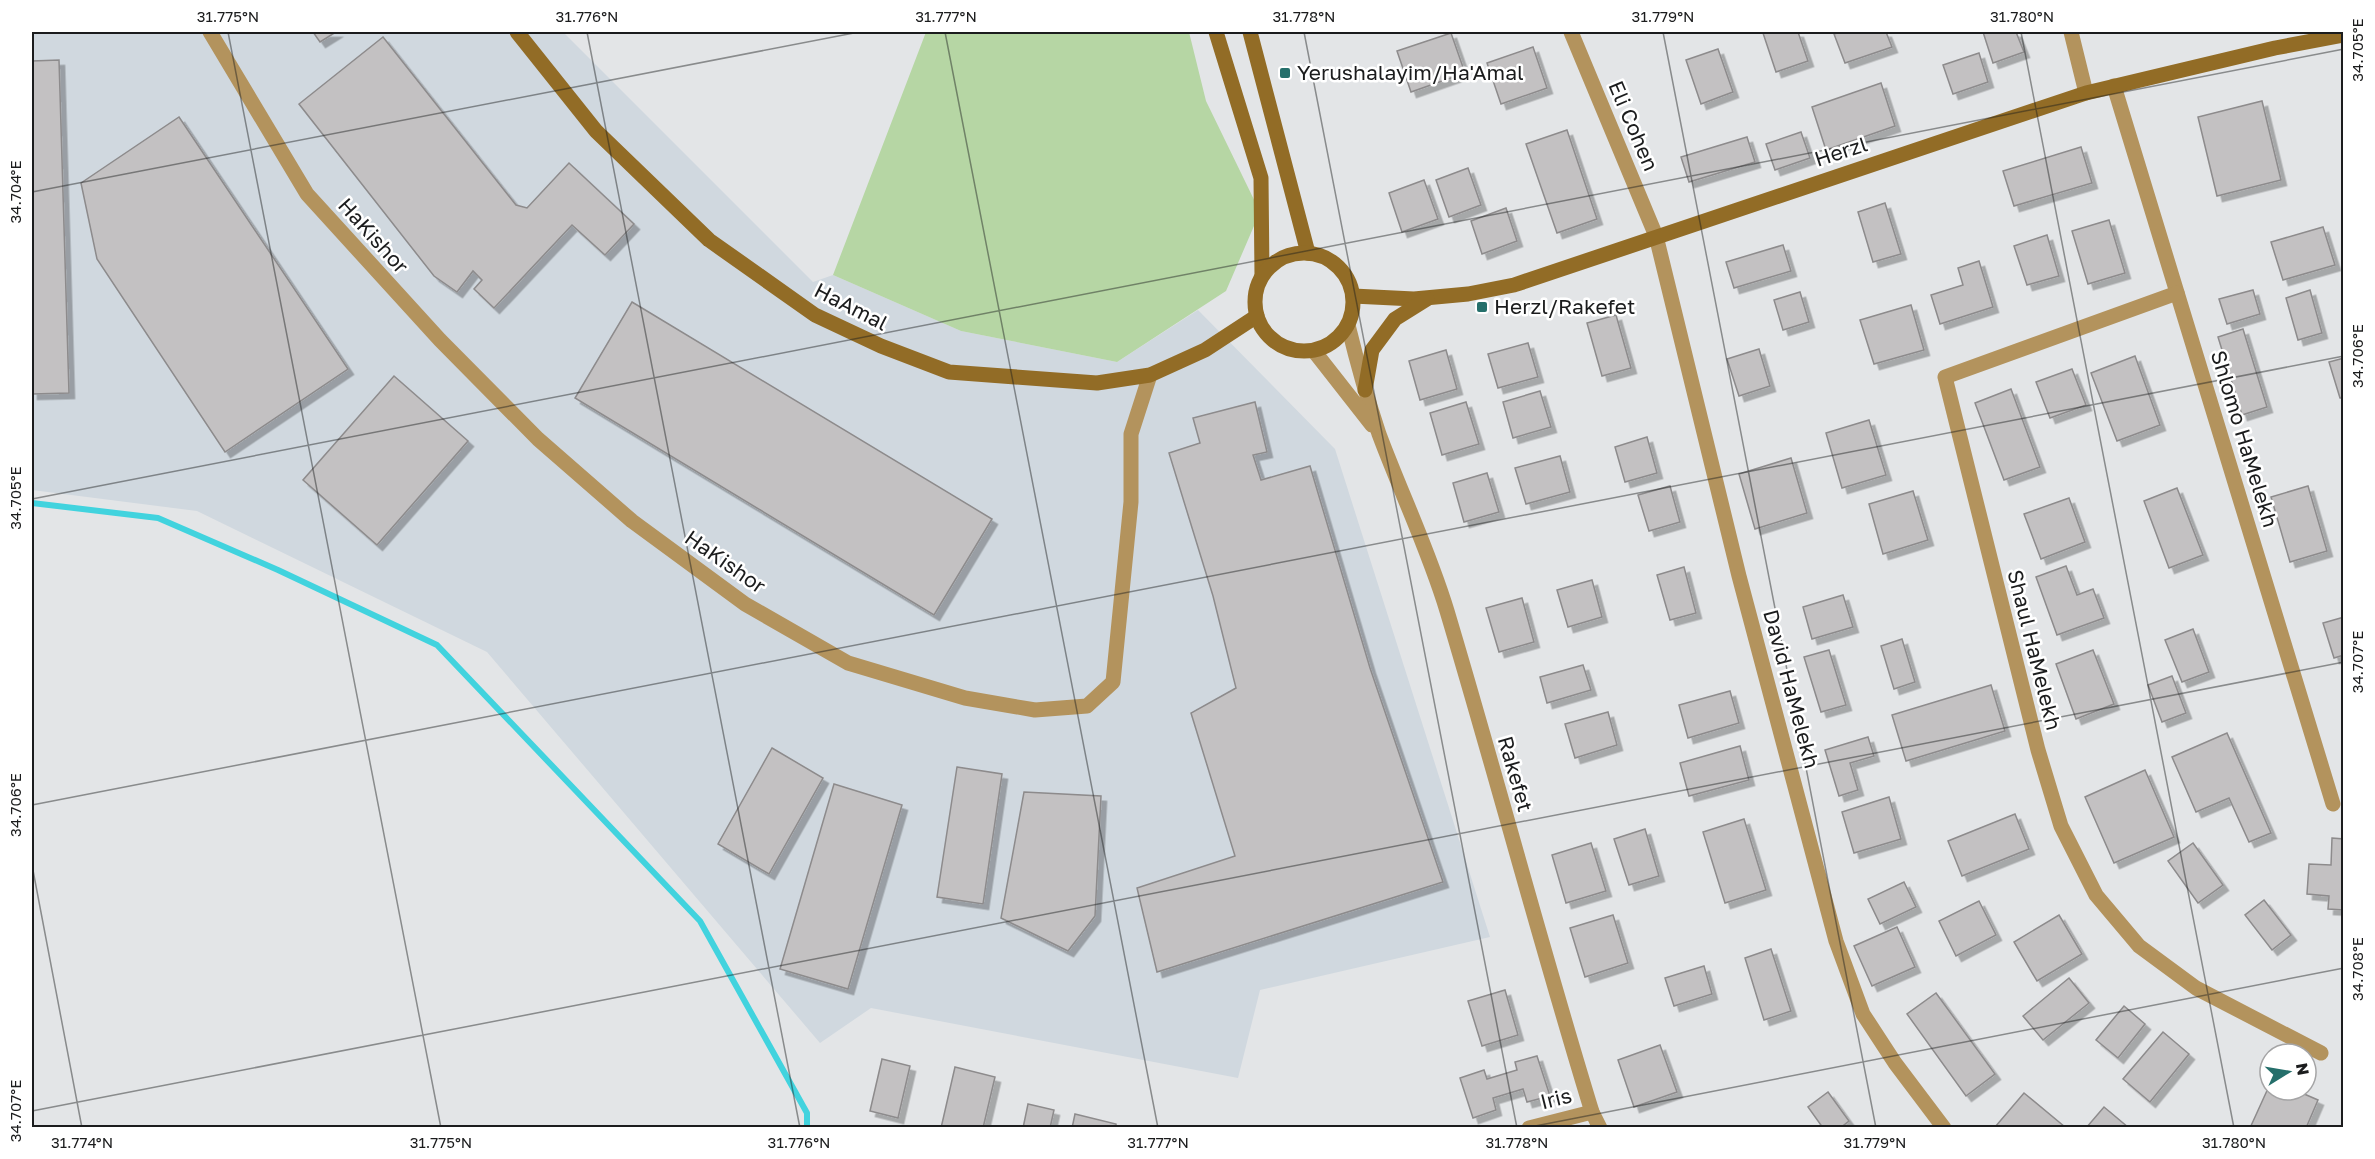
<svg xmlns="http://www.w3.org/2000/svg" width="2375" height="1159" viewBox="0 0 2375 1159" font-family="'Golos Text',sans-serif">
  <defs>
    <filter id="shadow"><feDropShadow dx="5.5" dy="5.5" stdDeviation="0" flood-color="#0004"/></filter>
  </defs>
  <rect width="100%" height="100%" fill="#e3e5e7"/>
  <polygon fill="#d0d8df" points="32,32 563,32 813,282 833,275 961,331 1117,362 1198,310 1335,449 1490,937 1260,990 1238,1078 871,1008 820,1043 487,652 197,511 32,490"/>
  <polygon fill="#b6d6a4" points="926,32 1189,32 1206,101 1260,212 1226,291 1117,362 961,331 833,275"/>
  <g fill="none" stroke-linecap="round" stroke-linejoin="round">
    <polyline stroke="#41d3de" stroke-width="6" points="32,503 158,518 278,570 437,645 700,921 807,1113 807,1128"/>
  </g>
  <g fill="#c3c1c2" stroke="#8d8b8c" stroke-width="1.5" filter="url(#shadow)">
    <polygon points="313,32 336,32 320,42"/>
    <polygon points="1767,32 1798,32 1808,61 1776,72 1763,33"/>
    <polygon points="1840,32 1886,32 1892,47 1845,63 1834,34"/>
    <polygon points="1983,32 2016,32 2024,52 1993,63"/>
    <polygon points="1451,33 1465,73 1411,92 1397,51"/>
    <polygon points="383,37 516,205 527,208 569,163 634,224 605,255 572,225 494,308 474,289 482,280 473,271 457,292 434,276 299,104"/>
    <polygon points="1533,47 1547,88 1501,104 1487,63"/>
    <polygon points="1718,49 1733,92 1701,104 1686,60"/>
    <polygon points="1979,53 1988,82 1953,94 1943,65"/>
    <polygon points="59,60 69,393 32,394 32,61"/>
    <polygon points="1881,83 1895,126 1826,150 1812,107"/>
    <polygon points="2262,101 2281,180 2217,196 2198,117"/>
    <polygon points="179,117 348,369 225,452 97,259 81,183"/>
    <polygon points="1567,130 1597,219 1557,233 1526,144"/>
    <polygon points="1801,132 1810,158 1775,170 1766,144"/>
    <polygon points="1747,137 1755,162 1689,182 1681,157"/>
    <polygon points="2081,147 2092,183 2014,206 2003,171"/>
    <polygon points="1468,168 1481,205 1449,217 1436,180"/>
    <polygon points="1424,180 1438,219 1402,232 1389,193"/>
    <polygon points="1885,203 1901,254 1873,262 1858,212"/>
    <polygon points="1506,208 1517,241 1482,254 1471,221"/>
    <polygon points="2109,220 2125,273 2088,284 2072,231"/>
    <polygon points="2323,227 2335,265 2283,280 2271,242"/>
    <polygon points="2047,235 2059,276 2027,285 2014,246"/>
    <polygon points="1783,245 1791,271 1734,288 1726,262"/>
    <polygon points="1979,261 1993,307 1940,324 1931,295 1963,285 1958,268"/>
    <polygon points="2253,290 2260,314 2227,324 2219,299"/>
    <polygon points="2310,290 2322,333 2298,340 2286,298"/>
    <polygon points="1800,292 1809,322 1783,330 1774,300"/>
    <polygon points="632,302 992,519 934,615 575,398"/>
    <polygon points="1911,305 1924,350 1874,364 1860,320"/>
    <polygon points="1616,315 1631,368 1602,376 1587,323"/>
    <polygon points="2243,329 2267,407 2242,415 2218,337"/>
    <polygon points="1528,343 1538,377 1498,388 1488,354"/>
    <polygon points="1759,349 1770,386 1739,396 1727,359"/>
    <polygon points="1446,350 1457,389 1420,400 1409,361"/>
    <polygon points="2135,356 2160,425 2117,441 2091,373"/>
    <polygon points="2344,358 2344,398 2340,398 2329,362"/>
    <polygon points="2072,369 2086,405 2050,418 2036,382"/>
    <polygon points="394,376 468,441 377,545 303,480"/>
    <polygon points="2011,389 2040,467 2004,480 1975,403"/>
    <polygon points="1540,391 1551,427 1513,438 1503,402"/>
    <polygon points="1255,402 1267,452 1253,455 1261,480 1310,466 1370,668 1443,882 1157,972 1137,888 1235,856 1191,713 1236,688 1213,596 1169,453 1200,443 1193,418"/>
    <polygon points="1466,402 1479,444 1442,455 1430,413"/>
    <polygon points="1869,420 1886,475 1842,488 1826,433"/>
    <polygon points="1647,437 1657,473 1625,482 1615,447"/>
    <polygon points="1560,456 1570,492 1526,504 1515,468"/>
    <polygon points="1791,458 1807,513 1755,529 1739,474"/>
    <polygon points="1487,473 1499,512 1464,522 1453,483"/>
    <polygon points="1670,486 1680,522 1649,531 1638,495"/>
    <polygon points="2308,486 2327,551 2290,562 2271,497"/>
    <polygon points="2177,488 2203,555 2169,568 2144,501"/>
    <polygon points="1913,491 1928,540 1883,554 1869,504"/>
    <polygon points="2069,498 2085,542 2041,559 2024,514"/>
    <polygon points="2066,566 2077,595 2093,589 2104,618 2057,635 2036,577"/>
    <polygon points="1684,567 1696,613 1670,620 1657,575"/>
    <polygon points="1592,580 1602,617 1568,627 1557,590"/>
    <polygon points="1843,595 1853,627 1812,639 1803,607"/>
    <polygon points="1522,598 1534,642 1499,652 1486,608"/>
    <polygon points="2344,617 2344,655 2334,658 2323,623"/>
    <polygon points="2193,629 2209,672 2182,682 2165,640"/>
    <polygon points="1902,639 1915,682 1894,689 1881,646"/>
    <polygon points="1829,650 1846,705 1821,712 1804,657"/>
    <polygon points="2093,650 2114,704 2076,719 2056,664"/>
    <polygon points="1583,665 1591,690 1547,703 1540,677"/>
    <polygon points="2172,676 2186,713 2162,722 2148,685"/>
    <polygon points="1991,685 2005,731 1906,761 1892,715"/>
    <polygon points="1730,691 1739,723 1688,738 1679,705"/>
    <polygon points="1608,712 1617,745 1575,758 1565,724"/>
    <polygon points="2227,733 2271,833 2249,842 2229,798 2196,812 2172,757"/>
    <polygon points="1868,737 1874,756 1850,763 1858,790 1839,796 1825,750"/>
    <polygon points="1740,746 1749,780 1689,796 1680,763"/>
    <polygon points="772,748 823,778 769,874 718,844"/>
    <polygon points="957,767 1002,774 983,904 937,897"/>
    <polygon points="2145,770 2174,837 2114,863 2085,797"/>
    <polygon points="834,784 902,805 848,989 780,969"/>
    <polygon points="1024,792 1101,796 1095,916 1068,951 1001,918"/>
    <polygon points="1889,797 1901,839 1854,853 1842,812"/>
    <polygon points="2015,814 2029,849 1962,876 1948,841"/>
    <polygon points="1744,819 1766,890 1725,903 1703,832"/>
    <polygon points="1645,829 1659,876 1629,885 1614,839"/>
    <polygon points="2332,838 2344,839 2344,910 2328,909 2329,896 2307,894 2309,864 2331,865"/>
    <polygon points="1591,843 1606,891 1566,903 1552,855"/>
    <polygon points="2193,843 2223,885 2198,903 2168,861"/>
    <polygon points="1904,882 1916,907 1880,924 1868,899"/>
    <polygon points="2264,900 2291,935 2272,950 2245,915"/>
    <polygon points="1979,901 1996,935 1956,956 1939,921"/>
    <polygon points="1613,915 1628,963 1585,977 1570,928"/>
    <polygon points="2059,915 2082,954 2037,981 2014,942"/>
    <polygon points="1897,927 1915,967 1872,986 1854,946"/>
    <polygon points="1771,949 1791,1011 1764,1020 1745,958"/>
    <polygon points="1704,966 1712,994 1674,1006 1665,978"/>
    <polygon points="2069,978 2089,1003 2043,1040 2023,1016"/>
    <polygon points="1505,990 1518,1035 1482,1046 1468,1001"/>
    <polygon points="1936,993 1995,1074 1966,1096 1907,1014"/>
    <polygon points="2124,1006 2145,1024 2118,1058 2096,1040"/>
    <polygon points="2163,1032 2189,1054 2150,1102 2123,1079"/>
    <polygon points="1660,1045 1677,1092 1634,1107 1618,1060"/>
    <polygon points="1537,1056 1550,1096 1527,1102 1523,1089 1493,1098 1496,1110 1473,1118 1460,1078 1484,1070 1487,1079 1517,1070 1515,1062"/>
    <polygon points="882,1059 910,1066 898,1118 870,1111"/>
    <polygon points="955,1067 995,1077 983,1128 941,1128"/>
    <polygon points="2270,1084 2270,1090 2295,1090 2318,1100 2306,1128 2250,1128"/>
    <polygon points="1828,1092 1849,1121 1840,1128 1823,1128 1808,1107"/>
    <polygon points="2024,1093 2065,1127 2064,1128 1995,1127"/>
    <polygon points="1028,1104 1054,1110 1050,1128 1023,1128"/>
    <polygon points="2104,1107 2129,1128 2086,1128"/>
    <polygon points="1075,1114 1116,1124 1116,1128 1072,1128"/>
  </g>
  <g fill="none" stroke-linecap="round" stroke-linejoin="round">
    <g stroke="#b3935d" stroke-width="15">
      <polyline points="210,32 307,194 440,340 538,439 632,521 745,604 848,663 965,698 1035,710 1087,706 1113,682 1131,502 1131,434 1150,375"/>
      <polyline points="1571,32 1656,236 1739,576 1836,941 1863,1014 1895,1063 1944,1128"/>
      <polyline points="2071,32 2086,93"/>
      <polyline points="2114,86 2333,804"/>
      <polyline points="2177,293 1945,377 2038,750 2061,826 2096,895 2139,946 2196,988 2321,1053"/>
      <path d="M1348 325C1357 362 1367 398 1379 434 1401 493 1429 551 1447 611 1497 778 1541 946 1592 1112L1600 1128"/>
      <polyline points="1314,351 1372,425"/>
      <polyline points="1529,1128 1592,1112"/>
    </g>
    <g stroke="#926c26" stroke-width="15">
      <polyline points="517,32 596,131 709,240 815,315 881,346 949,372 1097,383 1150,375 1205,350 1257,316"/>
      <polyline points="1216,32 1261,178 1262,276"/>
      <polyline points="1250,32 1308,253"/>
      <circle cx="1304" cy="302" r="49"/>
      <polyline points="1353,296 1414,299 1468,294 1514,285 2086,93 2275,48 2344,35"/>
      <polyline points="1365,390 1372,350 1395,319 1427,299"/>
    </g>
  </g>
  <path fill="none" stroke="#1b1c1d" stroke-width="1.5" stroke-opacity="0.45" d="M228 32 441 1128M587 32 800 1128M945 32 1158 1128M1304 32 1517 1128M1663 32 1876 1128M2021 32 2234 1128M32 192 859 32M32 499 2344 49M32 805 2344 356M32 865 82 1128M32 1111 2344 662M1525 1128 2344 968"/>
  <g fill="#256f6b" stroke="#fff" stroke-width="2">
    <rect x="1279" y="67" width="12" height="12" rx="3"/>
    <rect x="1476" y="301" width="12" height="12" rx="3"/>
  </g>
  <g text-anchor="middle" stroke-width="5" stroke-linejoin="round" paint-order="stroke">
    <g font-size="21" fill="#1b1c1d" stroke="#fff" text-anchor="start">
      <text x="1297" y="80">Yerushalayim/Ha'Amal</text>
      <text x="1494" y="314">Herzl/Rakefet</text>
    </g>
    <g font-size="21" fill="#1b1c1d" stroke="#fff">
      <text transform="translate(1633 126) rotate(67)" y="7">Eli Cohen</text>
      <text transform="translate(1841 152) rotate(-18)" y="7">Herzl</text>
      <text transform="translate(373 236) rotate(48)" y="7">HaKishor</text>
      <text transform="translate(851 307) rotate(27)" y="7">HaAmal</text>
      <text transform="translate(2244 439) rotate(73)" y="7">Shlomo HaMelekh</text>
      <text transform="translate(725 562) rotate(35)" y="7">HaKishor</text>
      <text transform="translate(2034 650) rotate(76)" y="7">Shaul HaMelekh</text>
      <text transform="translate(1791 689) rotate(75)" y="7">David HaMelekh</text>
      <text transform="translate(1515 774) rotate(74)" y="7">Rakefet</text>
      <text transform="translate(1556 1099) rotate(-14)" y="7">Iris</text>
    </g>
  </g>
  <rect width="2375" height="1159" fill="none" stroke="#ffffff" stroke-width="66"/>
  <g transform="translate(2288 1072) rotate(79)"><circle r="28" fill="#ffffff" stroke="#a4a4a5" stroke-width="1.5"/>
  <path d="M0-4.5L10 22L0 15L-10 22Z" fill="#256f6b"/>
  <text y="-9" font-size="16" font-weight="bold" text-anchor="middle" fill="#1b1c1d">N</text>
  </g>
  <rect x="33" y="33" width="2309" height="1093" fill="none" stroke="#1b1c1d" stroke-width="2"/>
  <g font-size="15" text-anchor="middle" fill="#1b1c1d">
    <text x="228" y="22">31.775°N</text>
    <text x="587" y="22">31.776°N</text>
    <text x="946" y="22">31.777°N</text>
    <text x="1304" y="22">31.778°N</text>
    <text x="1663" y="22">31.779°N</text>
    <text x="2022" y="22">31.780°N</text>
    <text transform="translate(2358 50) rotate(-90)" y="5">34.705°E</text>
    <text transform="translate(16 192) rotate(-90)" y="5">34.704°E</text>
    <text transform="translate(2358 356) rotate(-90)" y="5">34.706°E</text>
    <text transform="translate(16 498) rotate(-90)" y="5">34.705°E</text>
    <text transform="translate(2358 662) rotate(-90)" y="5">34.707°E</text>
    <text transform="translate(16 805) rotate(-90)" y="5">34.706°E</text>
    <text transform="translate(2358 969) rotate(-90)" y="5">34.708°E</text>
    <text transform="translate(16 1111) rotate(-90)" y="5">34.707°E</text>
    <text x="82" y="1148">31.774°N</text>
    <text x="441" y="1148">31.775°N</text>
    <text x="799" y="1148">31.776°N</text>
    <text x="1158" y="1148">31.777°N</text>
    <text x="1517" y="1148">31.778°N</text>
    <text x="1875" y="1148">31.779°N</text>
    <text x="2234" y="1148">31.780°N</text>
  </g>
</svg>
